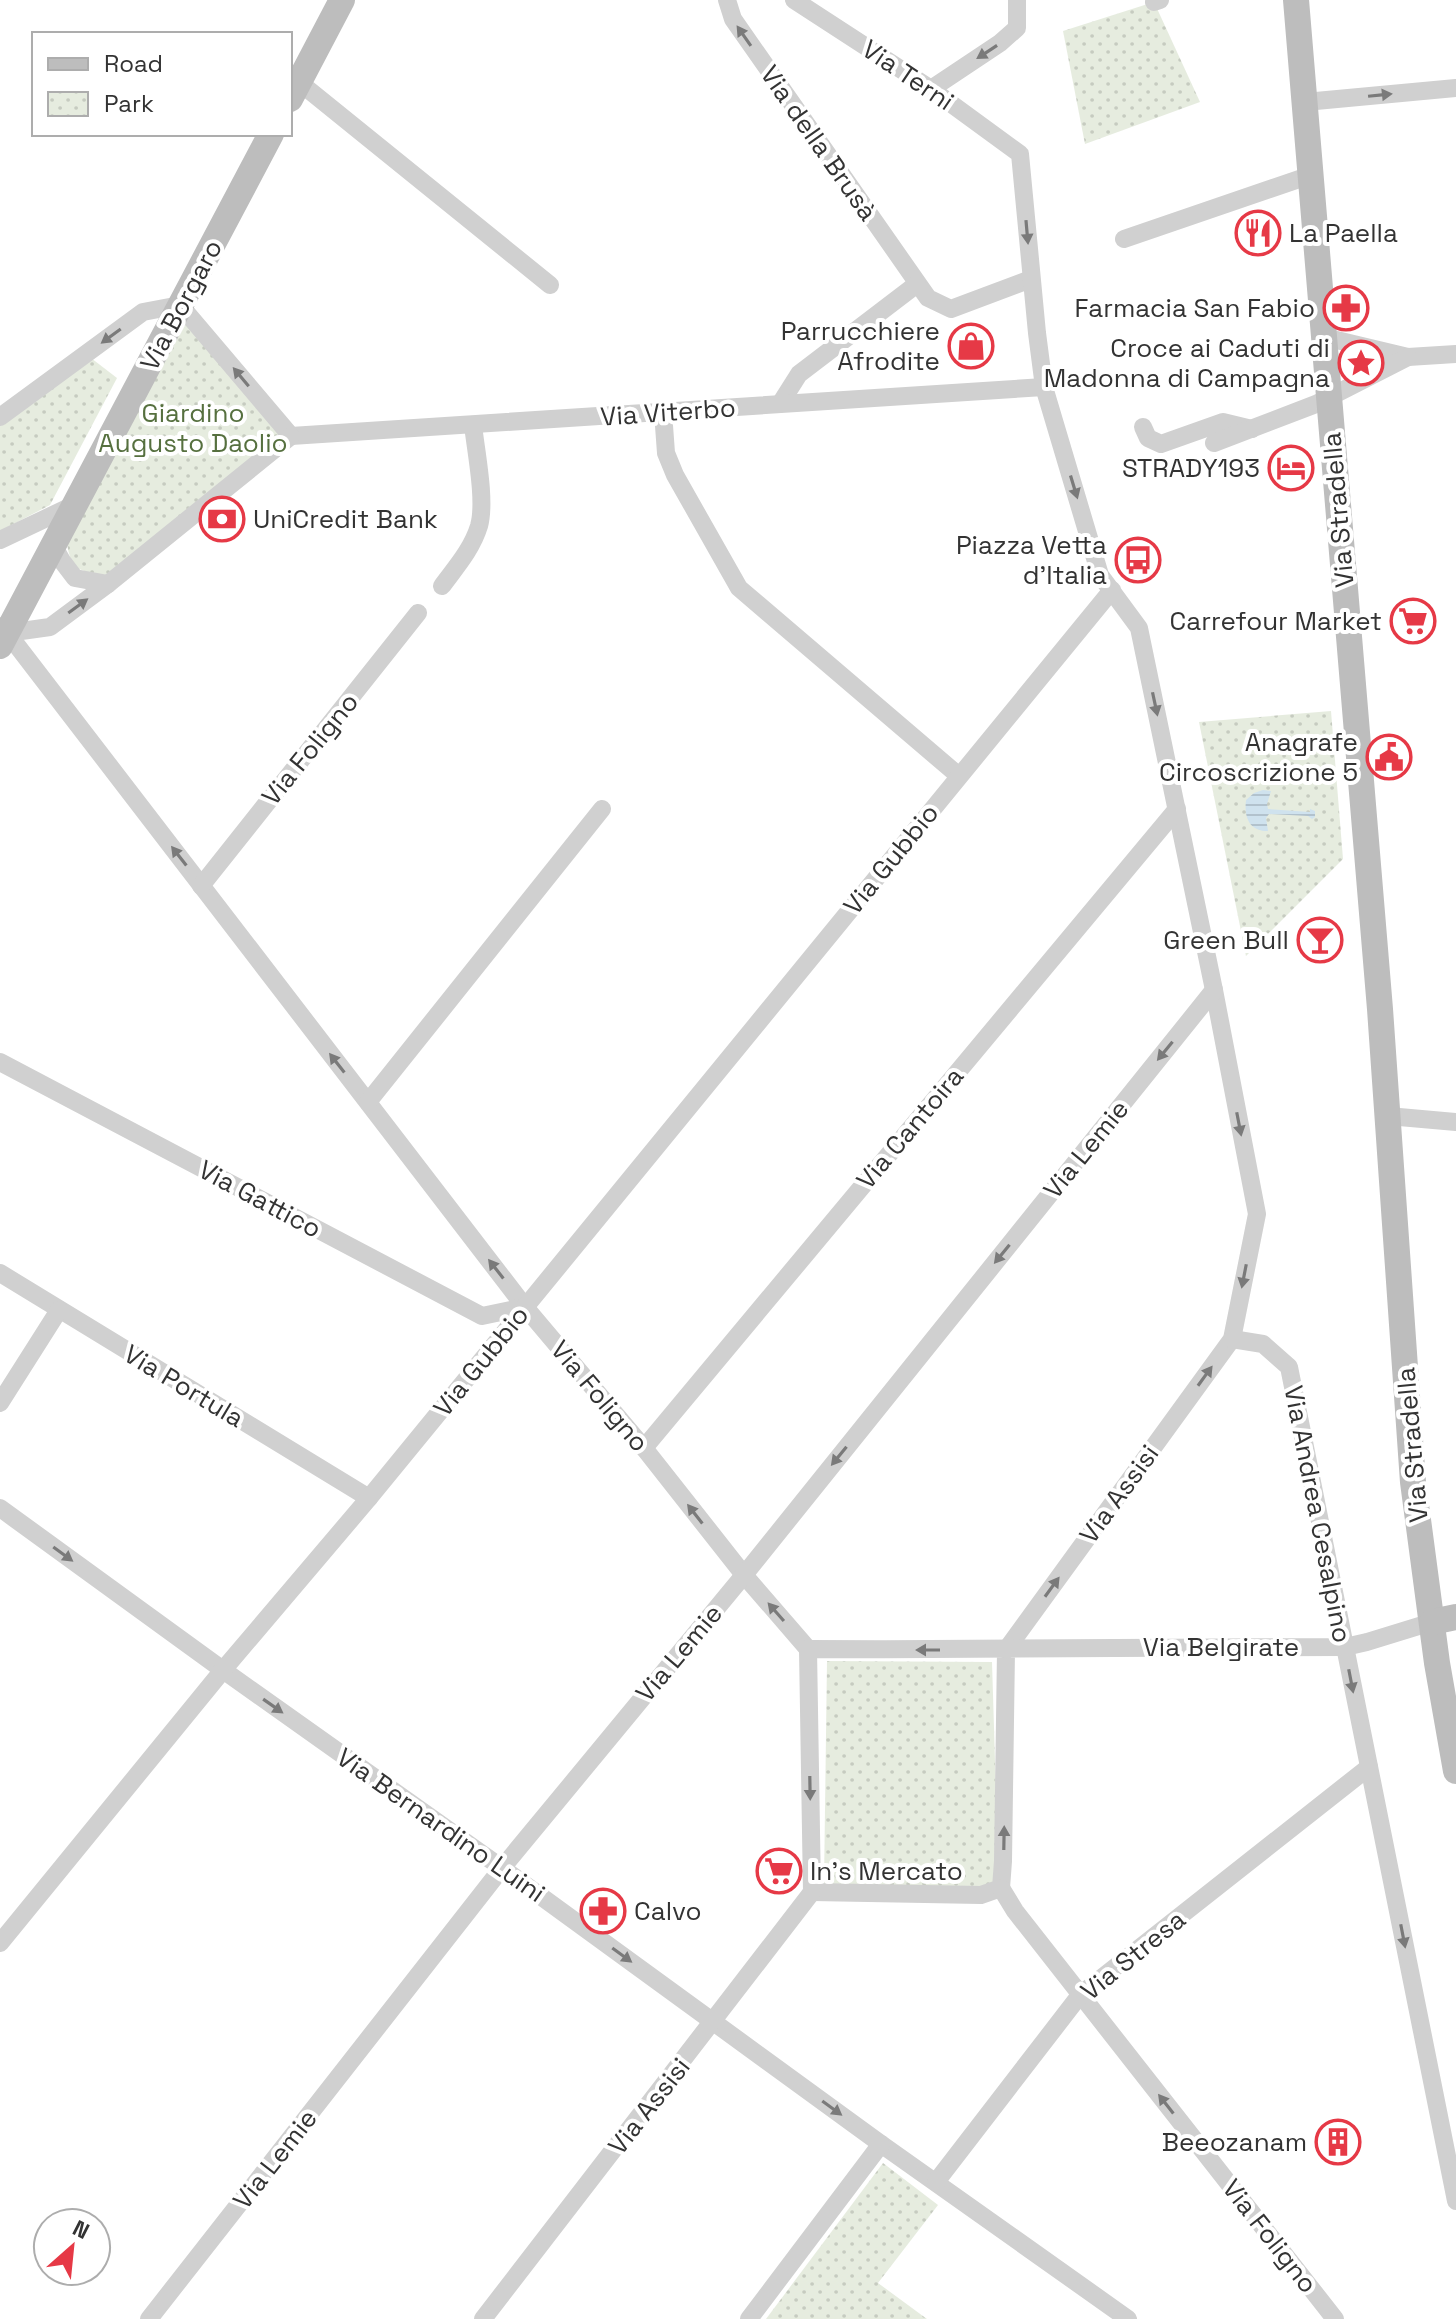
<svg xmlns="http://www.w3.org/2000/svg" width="1456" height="2319" viewBox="0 0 1456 2319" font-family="'Space Grotesk',sans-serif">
  <defs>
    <pattern id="park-dots" width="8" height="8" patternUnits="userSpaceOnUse" patternTransform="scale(2)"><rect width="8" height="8" fill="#e6ecdf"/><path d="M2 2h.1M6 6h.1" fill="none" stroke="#c6cbc0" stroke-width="1.8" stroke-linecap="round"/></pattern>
    <pattern id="water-rules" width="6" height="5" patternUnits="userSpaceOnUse" patternTransform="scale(2)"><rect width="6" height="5" fill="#cfe2ee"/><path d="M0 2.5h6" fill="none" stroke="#b2c2cd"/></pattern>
  </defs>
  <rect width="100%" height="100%" fill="#fff"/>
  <g fill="url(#park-dots)">
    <polygon points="1154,2 1200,102 1085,144 1063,31"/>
    <path d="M180 315 280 436 108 576C76 571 70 570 66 536Z"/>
    <polygon points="91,358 117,378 50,505 0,531 0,425"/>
    <polygon points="1331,711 1343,859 1246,956 1199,722"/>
    <polygon points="827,1661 992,1662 999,1891 824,1884"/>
    <polygon points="883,2163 938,2205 878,2283 927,2319 766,2319"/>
  </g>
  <path fill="url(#water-rules)" d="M1263 790 1271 791 1267 804 1268 809 1310 812V809L1315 811V817L1312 819 1308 816 1269 814 1266 818 1268 831C1249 831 1244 817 1246 800L1254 793Z"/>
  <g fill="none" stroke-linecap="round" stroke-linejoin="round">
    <g stroke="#d0d0d0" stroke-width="18">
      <polyline points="727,0 733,19 928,298 951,309 1031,279"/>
      <polyline points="794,0 931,89 1020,154 1037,333 1044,387 1100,575 1139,628 1214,990 1257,1214 1232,1339 1006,1650"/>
      <polyline points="1154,2 1160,0"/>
      <polyline points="299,82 550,285"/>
      <polyline points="931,89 1000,43 1017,28 1017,0"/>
      <polyline points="1305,102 1456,88"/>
      <polyline points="1124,239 1311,175"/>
      <polyline points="1324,337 1408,357 1456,354"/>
      <polyline points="780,404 799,374 917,284"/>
      <polyline points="663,412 666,453 675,475 739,588 959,776"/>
      <polyline points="0,417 143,312 180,305 291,436"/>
      <polyline points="1143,427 1148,438 1161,444 1223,422 1252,429"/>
      <polyline points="291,436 1044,387"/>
      <polyline points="1214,443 1316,404 1408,357"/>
      <polyline points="0,540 76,504"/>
      <polyline points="53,545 62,561 75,578 108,584"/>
      <path d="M442 586C456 567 472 549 479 526 486 501 476 452 473 425"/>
      <polyline points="2,626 525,1307 644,1448 744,1575 808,1649"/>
      <polyline points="7,633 50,627 108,584 291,436"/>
      <polyline points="201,886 418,613"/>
      <polyline points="0,1062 482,1316 525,1307"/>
      <polyline points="368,1102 602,809"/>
      <polyline points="1388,1116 1456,1122"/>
      <polyline points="0,1273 369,1498"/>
      <polyline points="1232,1339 1263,1344 1289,1367 1456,2201"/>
      <polyline points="0,1403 59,1310"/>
      <polyline points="644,1448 1177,809"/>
      <polyline points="0,1508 223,1670 502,1868 881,2144 1128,2319"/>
      <path d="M1006 1650 1003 1861 1001 1888 981 1895 812 1892 808 1649C987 1650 1166 1647 1345 1647L1367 1642 1432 1622"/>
      <polyline points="1001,1888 1015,1911 1335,2319"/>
      <polyline points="0,1943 223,1670 369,1498 1112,590"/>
      <polyline points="936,2182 1080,1995 1369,1767"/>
      <polyline points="149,2319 502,1868 744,1575 1214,990"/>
      <polyline points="483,2319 812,1892"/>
      <polyline points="749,2319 881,2144"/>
    </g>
    <g stroke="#bdbdbd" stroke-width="26">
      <polyline points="1296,0 1380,1009 1413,1482 1437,1663 1456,1771"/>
      <polyline points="290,99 342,0"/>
      <polyline points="0,646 271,134"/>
      <polyline points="1432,1622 1456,1617"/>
    </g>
  </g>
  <defs><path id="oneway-solid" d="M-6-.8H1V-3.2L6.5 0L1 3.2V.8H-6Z" transform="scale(2)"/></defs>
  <g fill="#7a7a7a">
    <use href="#oneway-solid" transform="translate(744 36) rotate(-125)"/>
    <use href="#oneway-solid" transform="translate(987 52) rotate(147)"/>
    <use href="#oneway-solid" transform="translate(1380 95) rotate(-6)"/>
    <use href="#oneway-solid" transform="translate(1027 232) rotate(85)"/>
    <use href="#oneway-solid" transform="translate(111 336) rotate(144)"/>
    <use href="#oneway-solid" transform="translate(241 377) rotate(-130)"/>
    <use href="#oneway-solid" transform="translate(1074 487) rotate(73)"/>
    <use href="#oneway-solid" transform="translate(78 606) rotate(-36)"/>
    <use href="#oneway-solid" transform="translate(1155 704) rotate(78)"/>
    <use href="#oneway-solid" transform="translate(179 856) rotate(-128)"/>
    <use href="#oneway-solid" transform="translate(1165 1051) rotate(129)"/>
    <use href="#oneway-solid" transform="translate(337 1063) rotate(-128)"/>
    <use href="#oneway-solid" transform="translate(1239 1124) rotate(79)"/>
    <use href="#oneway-solid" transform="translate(1002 1254) rotate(129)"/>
    <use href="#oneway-solid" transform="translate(496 1269) rotate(-128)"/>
    <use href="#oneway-solid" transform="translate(1244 1276) rotate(101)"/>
    <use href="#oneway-solid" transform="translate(1205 1376) rotate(-54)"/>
    <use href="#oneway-solid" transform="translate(839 1456) rotate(129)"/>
    <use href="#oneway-solid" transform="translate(695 1514) rotate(-128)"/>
    <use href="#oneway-solid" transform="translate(63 1554) rotate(36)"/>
    <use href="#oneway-solid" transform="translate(1052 1587) rotate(-54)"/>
    <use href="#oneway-solid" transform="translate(776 1612) rotate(-131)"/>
    <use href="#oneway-solid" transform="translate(928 1650) rotate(-180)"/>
    <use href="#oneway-solid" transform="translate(1351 1681) rotate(79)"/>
    <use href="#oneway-solid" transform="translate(273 1706) rotate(35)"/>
    <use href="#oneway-solid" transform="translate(810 1788) rotate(89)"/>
    <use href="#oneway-solid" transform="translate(1004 1838) rotate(-89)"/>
    <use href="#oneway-solid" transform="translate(1403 1936) rotate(79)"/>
    <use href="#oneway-solid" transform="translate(622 1955) rotate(36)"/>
    <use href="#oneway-solid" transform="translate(1166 2104) rotate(-128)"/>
    <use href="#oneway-solid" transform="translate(832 2108) rotate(36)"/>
  </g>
  <defs>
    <g id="restaurant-ring" transform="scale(2.3)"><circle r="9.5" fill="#fff" stroke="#e63946" stroke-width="1.5"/><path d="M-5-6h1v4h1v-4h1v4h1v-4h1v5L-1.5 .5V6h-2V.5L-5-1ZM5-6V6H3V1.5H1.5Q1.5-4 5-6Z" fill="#e63946"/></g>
    <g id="pharmacy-ring" transform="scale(2.3)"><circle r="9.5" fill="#fff" stroke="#e63946" stroke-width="1.5"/><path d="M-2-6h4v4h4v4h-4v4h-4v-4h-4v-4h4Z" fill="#e63946"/></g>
    <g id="shop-ring" transform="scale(2.3)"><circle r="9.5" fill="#fff" stroke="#e63946" stroke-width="1.5"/><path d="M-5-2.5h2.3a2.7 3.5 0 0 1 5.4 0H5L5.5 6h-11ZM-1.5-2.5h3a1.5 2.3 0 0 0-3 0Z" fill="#e63946"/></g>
    <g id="sight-ring" transform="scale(2.3)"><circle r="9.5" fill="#fff" stroke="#e63946" stroke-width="1.5"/><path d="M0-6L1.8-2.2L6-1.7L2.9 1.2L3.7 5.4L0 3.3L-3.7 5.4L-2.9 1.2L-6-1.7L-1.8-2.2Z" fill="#e63946"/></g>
    <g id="hotel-ring" transform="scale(2.3)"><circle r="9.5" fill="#fff" stroke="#e63946" stroke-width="1.5"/><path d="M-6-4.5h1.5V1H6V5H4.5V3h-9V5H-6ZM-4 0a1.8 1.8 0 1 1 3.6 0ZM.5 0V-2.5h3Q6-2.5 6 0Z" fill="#e63946"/></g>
    <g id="bank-ring" transform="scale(2.3)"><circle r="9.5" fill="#fff" stroke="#e63946" stroke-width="1.5"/><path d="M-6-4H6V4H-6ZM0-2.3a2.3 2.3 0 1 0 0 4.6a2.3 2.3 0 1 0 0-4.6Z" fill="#e63946"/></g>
    <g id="bus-ring" transform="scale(2.3)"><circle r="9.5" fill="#fff" stroke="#e63946" stroke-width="1.5"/><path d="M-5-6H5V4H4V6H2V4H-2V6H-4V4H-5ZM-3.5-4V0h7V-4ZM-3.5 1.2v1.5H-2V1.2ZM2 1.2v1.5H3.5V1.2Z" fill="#e63946"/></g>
    <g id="supermarket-ring" transform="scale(2.3)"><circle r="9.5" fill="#fff" stroke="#e63946" stroke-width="1.5"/><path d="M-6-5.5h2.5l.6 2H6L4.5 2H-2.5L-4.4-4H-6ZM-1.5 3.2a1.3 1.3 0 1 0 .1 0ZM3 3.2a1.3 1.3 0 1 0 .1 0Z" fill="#e63946"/></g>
    <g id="civic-ring" transform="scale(2.3)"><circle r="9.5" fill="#fff" stroke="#e63946" stroke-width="1.5"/><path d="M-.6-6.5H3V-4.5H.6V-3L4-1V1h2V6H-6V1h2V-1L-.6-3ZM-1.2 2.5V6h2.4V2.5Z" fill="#e63946"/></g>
    <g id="bar-ring" transform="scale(2.3)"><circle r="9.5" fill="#fff" stroke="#e63946" stroke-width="1.5"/><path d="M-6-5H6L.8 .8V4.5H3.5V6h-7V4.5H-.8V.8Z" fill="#e63946"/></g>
    <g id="building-ring" transform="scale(2.3)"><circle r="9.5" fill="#fff" stroke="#e63946" stroke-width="1.5"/><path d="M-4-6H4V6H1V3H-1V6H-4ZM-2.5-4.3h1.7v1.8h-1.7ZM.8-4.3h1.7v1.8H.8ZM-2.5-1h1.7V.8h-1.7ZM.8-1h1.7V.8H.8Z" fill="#e63946"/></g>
  </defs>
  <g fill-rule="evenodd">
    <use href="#restaurant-ring" x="1258" y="233"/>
    <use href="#pharmacy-ring" x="1346" y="308"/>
    <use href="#shop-ring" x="971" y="346"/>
    <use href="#sight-ring" x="1361" y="363"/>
    <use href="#hotel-ring" x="1291" y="468"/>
    <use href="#bank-ring" x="222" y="519"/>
    <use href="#bus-ring" x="1138" y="560"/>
    <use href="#supermarket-ring" x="1413" y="621"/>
    <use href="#civic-ring" x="1389" y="757"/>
    <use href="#bar-ring" x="1320" y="940"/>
    <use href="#supermarket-ring" x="779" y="1871"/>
    <use href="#pharmacy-ring" x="603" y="1911"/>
    <use href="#building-ring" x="1338" y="2142"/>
  </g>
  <g text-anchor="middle" stroke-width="8" stroke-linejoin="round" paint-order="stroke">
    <g font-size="26" fill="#333" stroke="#fff">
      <text transform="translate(908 75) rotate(34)" y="9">Via Terni</text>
      <text transform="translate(819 143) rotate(55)" y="9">Via della Brusà</text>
      <text transform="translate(181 305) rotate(-62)" y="9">Via Borgaro</text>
      <text transform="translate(668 412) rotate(-4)" y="9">Via Viterbo</text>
      <text transform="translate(1338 510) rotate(-95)" y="9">Via Stradella</text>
      <text transform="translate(310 749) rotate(-51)" y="9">Via Foligno</text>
      <text transform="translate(891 859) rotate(-51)" y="9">Via Gubbio</text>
      <text transform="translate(910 1128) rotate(-50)" y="9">Via Cantoira</text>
      <text transform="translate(1086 1149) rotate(-51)" y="9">Via Lemie</text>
      <text transform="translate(260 1199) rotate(28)" y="9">Via Gattico</text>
      <text transform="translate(481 1361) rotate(-51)" y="9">Via Gubbio</text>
      <text transform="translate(184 1386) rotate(31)" y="9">Via Portula</text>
      <text transform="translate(600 1396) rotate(50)" y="9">Via Foligno</text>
      <text transform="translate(1412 1445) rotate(-95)" y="9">Via Stradella</text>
      <text transform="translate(1119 1494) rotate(-54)" y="9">Via Assisi</text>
      <text transform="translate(1318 1514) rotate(79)" y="9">Via Andrea Cesalpino</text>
      <text x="1221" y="1656">Via Belgirate</text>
      <text transform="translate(679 1653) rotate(-50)" y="9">Via Lemie</text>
      <text transform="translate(441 1825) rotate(35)" y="9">Via Bernardino Luini</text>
      <text transform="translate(1133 1955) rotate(-39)" y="9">Via Stresa</text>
      <text transform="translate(649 2106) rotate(-52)" y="9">Via Assisi</text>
      <text transform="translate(275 2159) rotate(-52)" y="9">Via Lemie</text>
      <text transform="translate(1270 2236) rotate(52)" y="9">Via Foligno</text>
    </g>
    <g font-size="26" fill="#333" stroke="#fff" text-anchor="end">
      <text x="1289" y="242" text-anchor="start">La Paella</text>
      <text x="1315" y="317">Farmacia San Fabio</text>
      <text x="940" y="340">Parrucchiere<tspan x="940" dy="30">Afrodite</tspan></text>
      <text x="1330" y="357">Croce ai Caduti di<tspan x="1330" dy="30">Madonna di Campagna</tspan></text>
      <text x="1260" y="477">STRADY193</text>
      <text x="253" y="528" text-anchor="start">UniCredit Bank</text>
      <text x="1107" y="554">Piazza Vetta<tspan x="1107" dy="30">d'Italia</tspan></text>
      <text x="1382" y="630">Carrefour Market</text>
      <text x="1358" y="751">Anagrafe<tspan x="1358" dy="30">Circoscrizione 5</tspan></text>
      <text x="1289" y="949">Green Bull</text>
      <text x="810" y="1880" text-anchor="start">In's Mercato</text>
      <text x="634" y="1920" text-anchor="start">Calvo</text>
      <text x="1307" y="2151">Beeozanam</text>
    </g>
    <g font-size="26" fill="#56703f" stroke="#fff">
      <text x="193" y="422">Giardino<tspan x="193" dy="30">Augusto Daolio</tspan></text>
    </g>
  </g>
  <rect x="32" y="32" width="260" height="104" fill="#ffffff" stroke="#adadad" stroke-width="2"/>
  <rect x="48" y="58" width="40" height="12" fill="#bdbdbd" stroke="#adadad" stroke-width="2"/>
  <text x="104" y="72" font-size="24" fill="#333333">Road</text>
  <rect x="48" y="92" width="40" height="24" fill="url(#park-dots)" stroke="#adadad" stroke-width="2"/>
  <text x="104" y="112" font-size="24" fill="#333333">Park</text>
  <g transform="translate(72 2247) rotate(27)"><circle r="38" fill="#ffffff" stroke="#adadad" stroke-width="2"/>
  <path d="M0-6L14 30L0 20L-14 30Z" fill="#e63946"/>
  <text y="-12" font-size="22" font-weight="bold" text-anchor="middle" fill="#333333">N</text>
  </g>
</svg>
